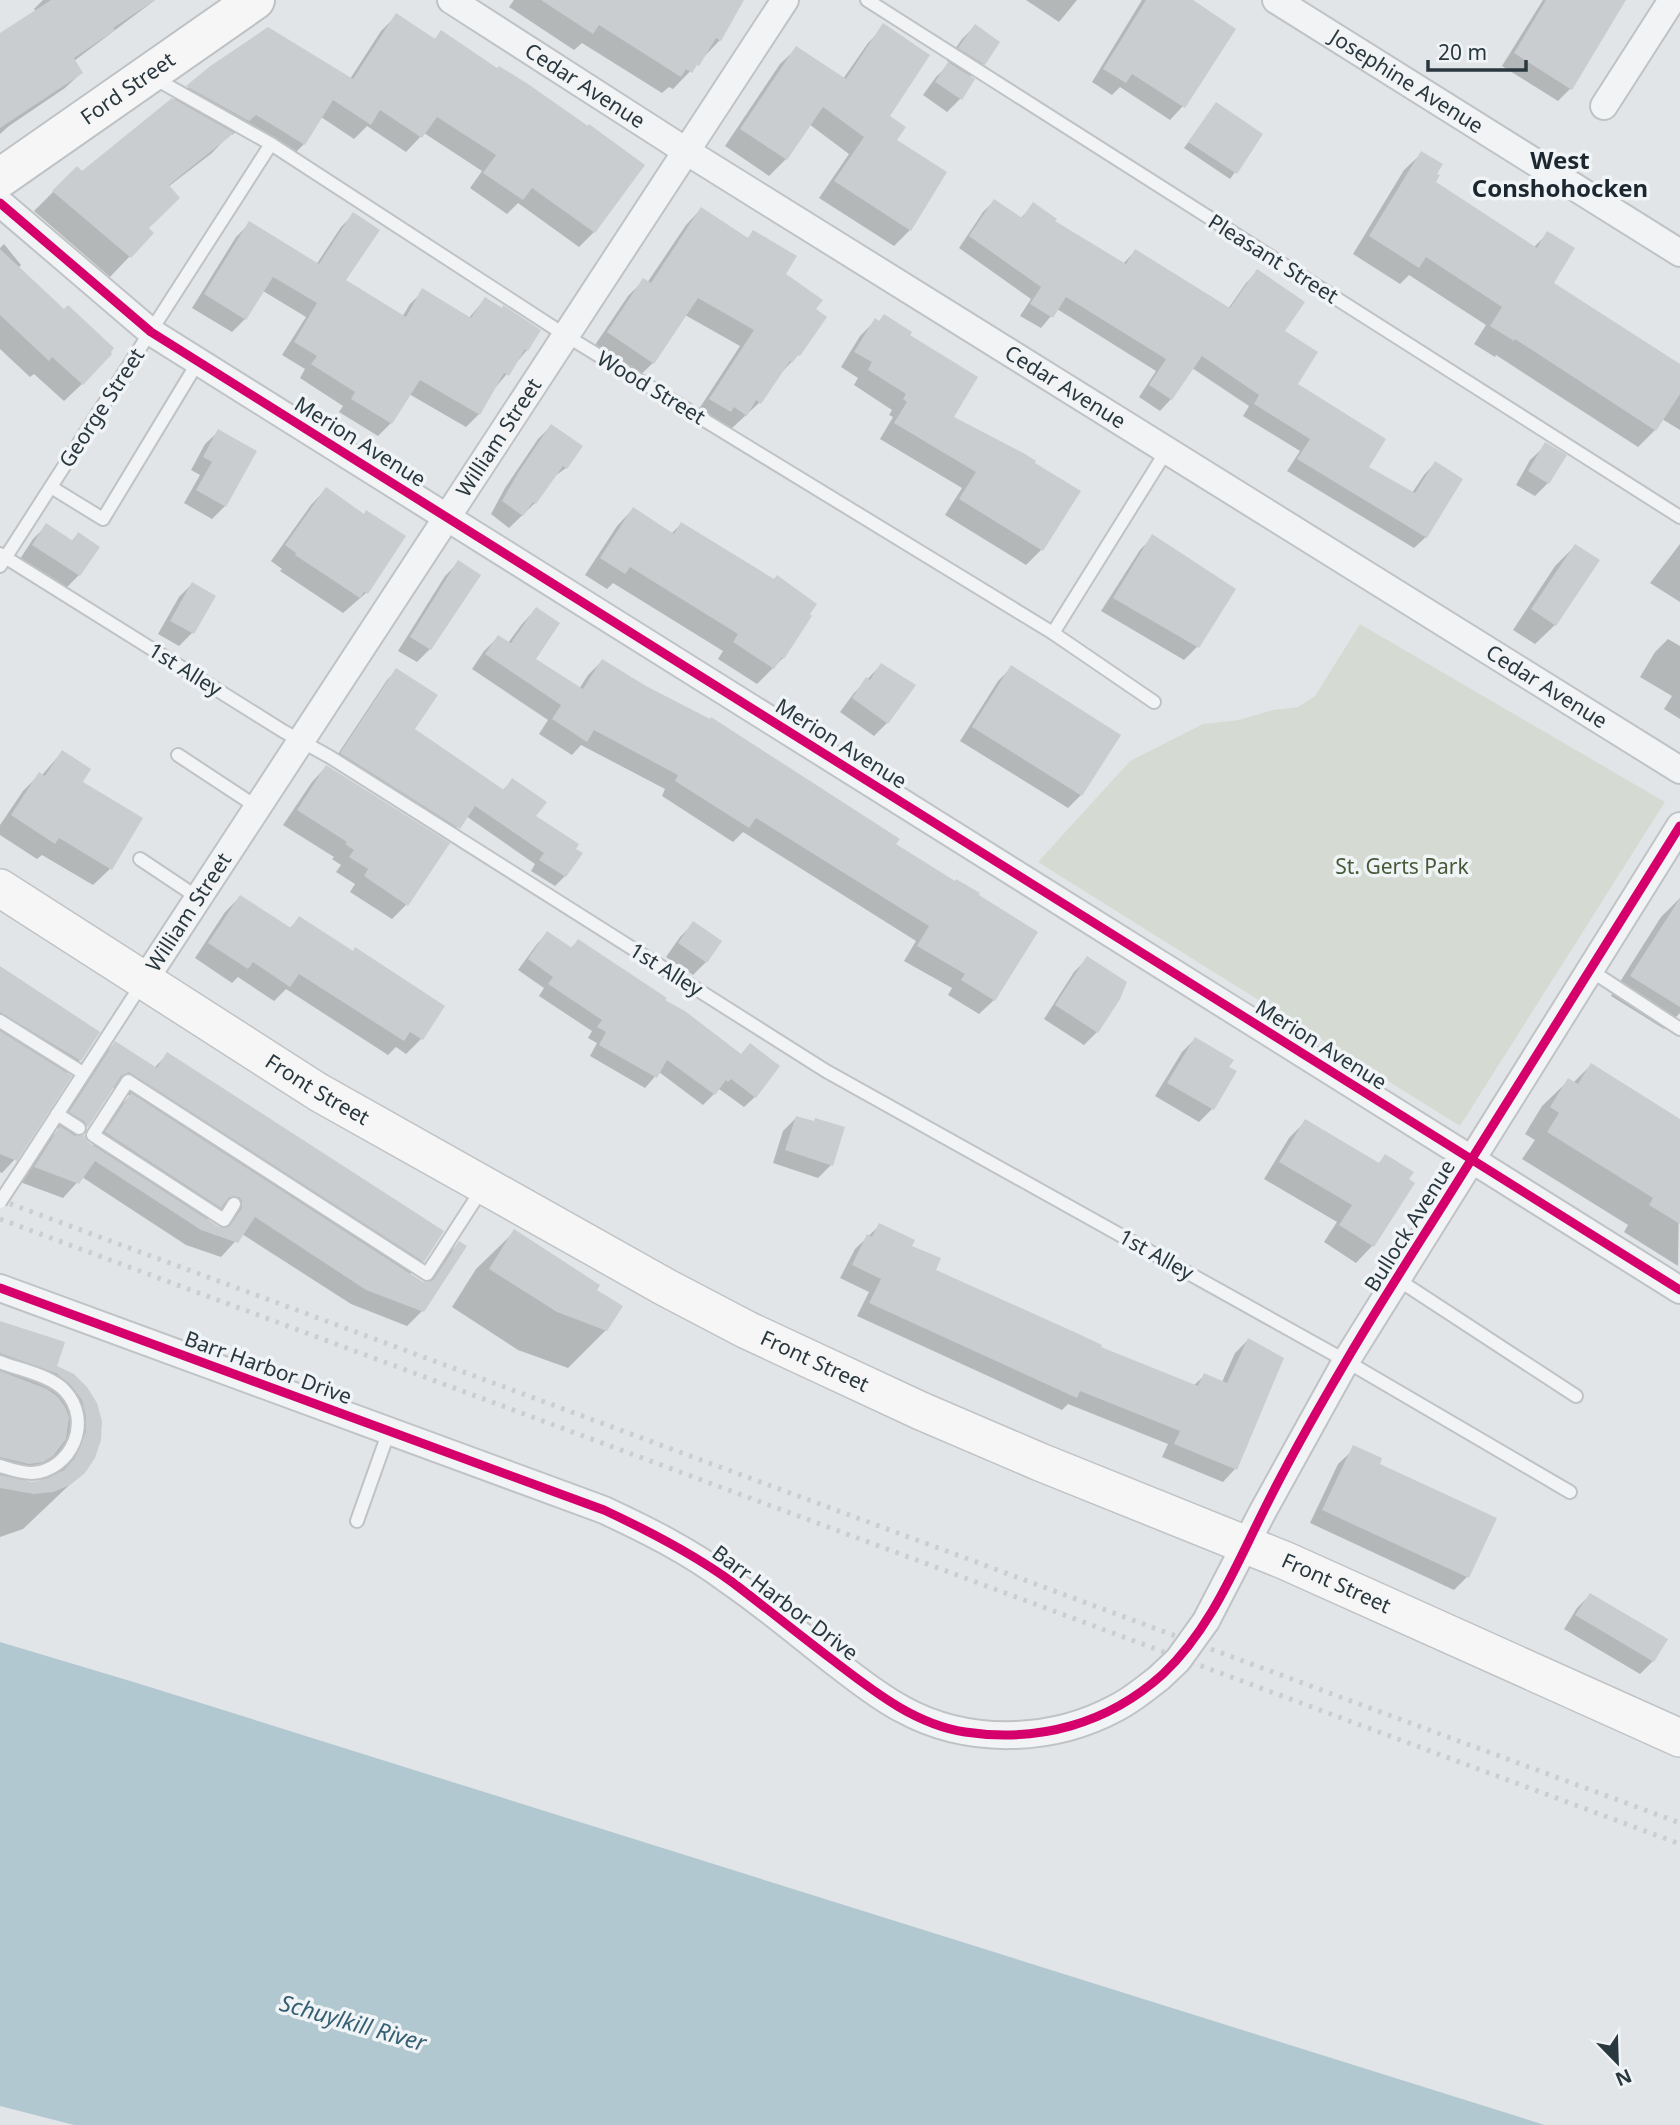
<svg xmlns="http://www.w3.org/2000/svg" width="1680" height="2125" viewBox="0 0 1680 2125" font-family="'Noto Sans',sans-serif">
  <rect width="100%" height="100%" fill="#e2e5e7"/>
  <polygon fill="#d5dbd3" points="1360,624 1665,802 1460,1126 1038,862 1130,761 1203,724 1239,720 1273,710 1298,707 1315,696"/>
  <polygon fill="#b2c8d1" points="0,1642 137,1683 1545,2125 74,2125 0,2106"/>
  <g fill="#0003" fill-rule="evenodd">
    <polygon points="43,0 155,0 74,61 81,73 65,88 9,126 0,134 0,39 36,12 34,9"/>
    <polygon points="514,0 730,0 720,40 673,89 669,87 662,93 582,43 574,50 509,7"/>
    <polygon points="1026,0 1077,0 1059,22"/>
    <polygon points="1142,0 1189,0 1183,106 1170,120 1120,87 1112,95 1092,82"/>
    <polygon points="1543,0 1625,0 1571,88 1558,101 1502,66"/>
    <polygon points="396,16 434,40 441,33 594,232 579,247 518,203 507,214 470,188 482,171 424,133 406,152 367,126 354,139 321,117 304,144 289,159 240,129 232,135 230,134 212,153 168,187 147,229 152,233 110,277 34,211 77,168 82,173 173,101 210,68 350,79 381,31"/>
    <polygon points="975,26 984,63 969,78 973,80 960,99 947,112 923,95 936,77 950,63 947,61 962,39"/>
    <polygon points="884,27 887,116 895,141 910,230 894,246 819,198 849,154 809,124 786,159 769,176 725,146 780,64 797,48 843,79 868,43"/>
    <polygon points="1216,105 1261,135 1230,179 1184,148"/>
    <polygon points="1422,153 1435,174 1434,183 1534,247 1548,233 1551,284 1680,367 1680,430 1662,419 1655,430 1638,447 1496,355 1495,357 1474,344 1486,325 1409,275 1400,284 1353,254 1404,170"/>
    <polygon points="994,201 1020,219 1033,205 1053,222 1123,264 1135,251 1228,309 1246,283 1258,271 1283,332 1296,385 1367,468 1412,493 1424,475 1435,463 1426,537 1414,548 1287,471 1300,451 1243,416 1249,406 1192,368 1171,399 1160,411 1139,397 1156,371 1057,309 1041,328 1020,316 1031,299 959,248 983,212"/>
    <polygon points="701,209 747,239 753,232 784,274 814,310 798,355 783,371 760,402 730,430 695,415 740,346 685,315 653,363 637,378 593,348 628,296 644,280 647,283 686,225"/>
    <polygon points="354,214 344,281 402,317 410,304 423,291 468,319 485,299 527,350 495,388 479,414 466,427 409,394 391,423 378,436 339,412 343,406 300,378 305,369 282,355 306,317 263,291 245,319 232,332 192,308 236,237 249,224 316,265 341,227"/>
    <polygon points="4,244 21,265 18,268 82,384 64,401 34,374 30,377 0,349 0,248"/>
    <polygon points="876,320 907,336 952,418 1078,492 1041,550 1026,565 945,515 962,488 880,439 893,417 889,415 892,410 854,385 858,378 841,367 860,336"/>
    <polygon points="551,426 566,468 551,479 535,503 509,528 491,514 505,488 538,439"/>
    <polygon points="219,431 225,506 212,519 184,503 200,475 191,470 205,444"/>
    <polygon points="1544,447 1548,483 1535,496 1516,485 1530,460"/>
    <polygon points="326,489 363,515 366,593 343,613 280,571 282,569 271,561 311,505"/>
    <polygon points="633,509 671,534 681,524 810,616 783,658 757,684 718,659 723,651 613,583 607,589 585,575 617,526"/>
    <polygon points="46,526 71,542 78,534 79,575 66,588 20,559 33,539"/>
    <polygon points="1153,537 1197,647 1184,660 1101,611 1140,550"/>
    <polygon points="1680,544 1680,602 1650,583"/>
    <polygon points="1575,546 1555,625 1535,644 1513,630 1555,566"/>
    <polygon points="458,563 430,649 417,662 398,651 445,576"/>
    <polygon points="192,584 214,596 192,633 179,646 158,634 179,597"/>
    <polygon points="536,609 534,660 579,689 588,675 602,661 977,896 994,1000 979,1014 948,995 952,988 904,961 916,941 743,832 733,842 662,796 665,789 581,745 572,755 539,734 548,720 472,669 484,651 498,637 508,643 522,624"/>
    <polygon points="1668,639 1680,646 1680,719 1664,709 1672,696 1640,677 1655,652"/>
    <polygon points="881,665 887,723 874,736 840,712 854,693"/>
    <polygon points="1011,668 1081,795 1068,808 960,741 998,681"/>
    <polygon points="397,670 413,730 502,791 512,781 565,876 555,886 531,871 535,864 466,816 449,837 332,763 387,680"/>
    <polygon points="62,752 81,782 110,869 93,885 42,855 37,859 0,835 0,825 23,791 40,774 42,775"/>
    <polygon points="326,767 406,905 392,919 350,892 355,884 336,872 341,865 332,859 334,857 283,825 312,782"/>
    <polygon points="240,897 289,929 299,919 443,1006 421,1039 406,1054 396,1047 388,1055 286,989 274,1001 238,977 232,983 195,958 225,912"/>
    <polygon points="1680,898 1680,1013 1664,1029 1611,996 1661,917"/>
    <polygon points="693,924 706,962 693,975 666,957 680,937"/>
    <polygon points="547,933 570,949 578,941 663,1001 755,1097 744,1107 719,1089 703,1105 659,1072 645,1088 590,1056 597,1043 588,1038 592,1031 539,996 544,988 518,970 537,944"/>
    <polygon points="1087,959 1097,1032 1084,1045 1044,1019 1074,972"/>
    <polygon points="0,969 98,1032 80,1060 66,1074 15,1159 2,1173 0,1172"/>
    <polygon points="1195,1039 1235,1072 1212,1109 1199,1122 1155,1096 1182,1052"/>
    <path d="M115 1043 154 1068 168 1054 423 1261 409 1275 422 1283 428 1284 444 1258 459 1243 422 1311 407 1326 351 1304 242 1234 221 1257 186 1245 82 1177 63 1198 20 1182 45 1144 59 1129 56 1127 100 1058ZM111 1088H116L130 1096 116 1110 92 1147 75 1137 86 1126ZM215 1211 224 1212 228 1221 223 1230 206 1221Z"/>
    <polygon points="1591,1065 1680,1121 1678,1266 1624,1232 1628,1225 1522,1159 1535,1140 1525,1134 1542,1106 1569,1080 1573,1083"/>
    <polygon points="796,1118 831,1165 818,1178 773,1163 783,1131"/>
    <polygon points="1306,1121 1378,1164 1386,1156 1413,1184 1372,1246 1356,1263 1324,1242 1337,1222 1264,1179 1289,1138"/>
    <polygon points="880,1225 910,1247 933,1271 1099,1348 1193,1386 1205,1375 1222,1382 1235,1353 1248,1340 1235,1469 1223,1482 1162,1457 1168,1444 1068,1404 1062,1410 857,1316 869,1292 840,1278 855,1249"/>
    <polygon points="514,1232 606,1330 568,1368 518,1350 452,1307 476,1269"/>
    <path d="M0 1323 96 1403 83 1472 23 1529 0 1537ZM42 1464 41 1481 22 1484Z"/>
    <polygon points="1352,1451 1377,1465 1467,1577 1454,1590 1310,1523 1338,1464"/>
    <polygon points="1590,1595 1653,1661 1640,1674 1564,1629 1577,1608"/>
  </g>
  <g fill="#cacdcf">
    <polygon points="51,0 155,0 113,28 115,30 74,58 83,73 0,128 0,33"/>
    <polygon points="541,0 744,0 721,41 716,38 699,66 697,65 692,73 686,69 681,77 599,25 593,34"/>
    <polygon points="1146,0 1193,0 1236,29 1185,108 1132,74 1126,83 1103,69"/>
    <polygon points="1546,0 1626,0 1572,90 1514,53"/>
    <polygon points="396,13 435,39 441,30 497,68 499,66 528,84 588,126 589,124 645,165 595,233 532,188 523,200 483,173 496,155 437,117 422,138 380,110 371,125 333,100 305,145 256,115 249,121 186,86 209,67 268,27 353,79"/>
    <polygon points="883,23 930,55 890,116 906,127 897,140 947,172 911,231 834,181 864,137 823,107 787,160 740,129 796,46 846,79"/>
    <polygon points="975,24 1000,42 985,65 958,48"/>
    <polygon points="948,62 975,79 962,100 935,82"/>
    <polygon points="172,98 234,133 169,185 180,198 149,228 154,233 131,258 52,191 77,166 82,171"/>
    <polygon points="1216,102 1263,134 1237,174 1188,142"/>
    <polygon points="1421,151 1443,164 1437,174 1440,175 1436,182 1537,248 1547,231 1575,248 1554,283 1680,364 1680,394 1656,431 1515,339 1514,341 1490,326 1502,307 1426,257 1419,268 1369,236"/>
    <polygon points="994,199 1022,218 1033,202 1057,219 1055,221 1126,264 1135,249 1230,308 1257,269 1305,302 1285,331 1318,352 1298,384 1386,439 1369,467 1415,493 1435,461 1463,479 1427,538 1297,459 1310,439 1254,404 1259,395 1202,356 1172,400 1149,385 1166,359 1066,297 1053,318 1030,304 1041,287 969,236"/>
    <polygon points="701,207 748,238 753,230 797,256 786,274 823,300 816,309 827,317 800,356 798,355 792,363 790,361 761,404 756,400 747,416 734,407 731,412 709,399 754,330 698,298 654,364 607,332 643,278 651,283"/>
    <polygon points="353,212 380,230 346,280 406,317 422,288 471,318 485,297 502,308 503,305 541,330 528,351 525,349 509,376 504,373 480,415 420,380 392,424 351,399 355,392 311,364 317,356 294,342 317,303 273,277 246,320 204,294 249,221 319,264"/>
    <polygon points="0,249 64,309 68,305 114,348 111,352 112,354 83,385 52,357 49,361 0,315"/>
    <polygon points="884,314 912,332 910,335 978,377 954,417 1025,454 1036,461 1035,463 1081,491 1043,551 959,499 976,472 894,423 907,402 903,399 906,394 868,370 872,362 854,352 875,318 879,321"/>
    <polygon points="551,424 583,446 567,469 563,466 536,504 533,502 523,516 502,501 518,473"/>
    <polygon points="218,429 257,451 226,507 196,490 212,462 203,457"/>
    <polygon points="1545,442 1567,455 1549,484 1528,471"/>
    <polygon points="326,487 364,514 366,510 406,536 368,594 364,592 360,598 295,555 296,553 285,545"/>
    <polygon points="633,507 674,534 681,522 774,579 777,575 817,604 810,614 812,616 784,659 782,657 774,669 733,642 738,634 630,567 625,574 600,558"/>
    <polygon points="46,523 73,541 78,532 100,547 80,576 32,545"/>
    <polygon points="1152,534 1236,589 1199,648 1113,598"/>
    <polygon points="1575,544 1600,560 1556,626 1531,609"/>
    <polygon points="458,560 481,575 431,650 410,637"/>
    <polygon points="192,582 216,596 194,634 170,621"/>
    <polygon points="536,607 560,623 536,659 583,689 602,659 646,686 710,719 711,717 900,839 896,844 955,881 956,879 980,893 979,895 1038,932 995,1001 961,980 965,974 917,946 929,926 756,818 749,828 675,781 678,775 594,730 587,742 552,719 561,705 485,654 498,635 511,643"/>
    <polygon points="881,663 916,685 888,724 852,698 866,677 870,680"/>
    <polygon points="1011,665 1121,735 1082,796 972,727"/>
    <polygon points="396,668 438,695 415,729 504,790 512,778 547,802 536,816 579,844 576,849 583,853 566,877 539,860 544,853 475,806 460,829 340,753"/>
    <polygon points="62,750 91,769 83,782 143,818 112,870 59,838 55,844 11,815 39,772 45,776"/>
    <polygon points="326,765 450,843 408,906 364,876 368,869 349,857 354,850 345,844 347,842 297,810"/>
    <polygon points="240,895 291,928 299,916 353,951 355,947 445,1006 423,1040 410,1032 404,1041 299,974 290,987 253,962 248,969 208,943"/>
    <polygon points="1680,898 1680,1007 1630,976"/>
    <polygon points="693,921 722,941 707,963 678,943"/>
    <polygon points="547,931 572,948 578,939 667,998 665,1000 685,1011 741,1054 750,1043 780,1066 756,1098 731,1079 728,1082 726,1080 715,1095 667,1060 657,1078 599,1045 606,1032 597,1027 602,1020 548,984 553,977 528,959"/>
    <polygon points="1087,956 1127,982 1120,999 1098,1033 1055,1005"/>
    <polygon points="0,966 100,1032 81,1061 0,1012"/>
    <polygon points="0,1031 72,1076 17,1161 0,1154"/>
    <polygon points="1195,1037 1234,1060 1229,1067 1237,1071 1214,1110 1167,1083"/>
    <polygon points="115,1041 157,1068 167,1052 444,1231 424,1262 129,1072 121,1076 88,1127 84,1121 69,1112"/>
    <polygon points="1591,1063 1680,1119 1680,1224 1649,1205 1653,1198 1547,1132 1559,1113 1550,1107 1568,1078 1578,1084"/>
    <polygon points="131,1093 423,1282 430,1282 434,1279 459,1241 467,1246 424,1312 366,1290 255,1217 238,1243 201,1230 95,1161 79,1184 34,1167 60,1126 75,1136 84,1135 88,1142 219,1227 229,1227 242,1208 242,1201 239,1197 229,1197 221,1208 105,1132"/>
    <polygon points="796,1116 814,1121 815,1118 845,1127 833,1166 785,1150"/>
    <polygon points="1305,1119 1379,1163 1385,1154 1414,1172 1409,1179 1415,1183 1374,1247 1339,1225 1352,1205 1279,1162"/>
    <polygon points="879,1223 915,1240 912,1246 941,1258 936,1270 1081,1335 1102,1345 1101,1347 1198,1386 1204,1373 1227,1383 1248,1338 1284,1358 1237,1470 1174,1444 1180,1431 1080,1391 1077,1398 869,1303 881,1279 852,1265 867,1234 872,1237"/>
    <polygon points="514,1229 600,1285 597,1290 623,1306 607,1331 557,1312 489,1269"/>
    <polygon points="0,1321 65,1342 57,1366 74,1374 87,1387 97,1403 102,1421 101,1440 95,1458 85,1473 70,1485 53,1492 34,1494 0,1488 0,1475 32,1482 48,1478 64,1470 75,1458 86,1432 86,1416 82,1400 71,1385 56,1373 0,1353"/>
    <polygon points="0,1371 47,1389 58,1397 65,1407 69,1417 66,1439 53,1456 43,1462 29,1464 0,1457"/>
    <polygon points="1353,1445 1382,1458 1380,1464 1497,1518 1469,1578 1322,1510"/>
    <polygon points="1590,1593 1668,1639 1654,1662 1575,1615"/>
  </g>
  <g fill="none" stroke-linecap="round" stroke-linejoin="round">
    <g stroke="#c0c3c5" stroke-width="16">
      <g id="lane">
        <polyline points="867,0 1680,517"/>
        <polyline points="154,78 271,144 565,335 1053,633 1154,702"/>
        <polyline points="51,487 103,519 198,362"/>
        <polyline points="0,554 283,731 330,757 826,1071 1346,1361 1570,1492"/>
        <polyline points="0,566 271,144"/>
        <polyline points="1053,633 1167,450"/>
        <polyline points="178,755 257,807"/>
        <polyline points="140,859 197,897"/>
        <polyline points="1590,970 1680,1029"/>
        <polyline points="0,1021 83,1073"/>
        <polyline points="57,1114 79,1128"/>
        <polyline points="25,1164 143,982"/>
        <polyline points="234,1204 224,1220 93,1135 128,1081 427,1274 482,1189"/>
        <polyline points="1397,1279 1576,1396"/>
        <path d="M0 1362C20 1370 50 1375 65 1391 93 1421 72 1470 32 1473 21 1473 10 1469 0 1466"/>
        <polyline points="357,1521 389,1431"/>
      </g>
    </g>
    <g stroke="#c0c3c5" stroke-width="30">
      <g id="street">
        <path id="s1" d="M451 0 686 151 1680 770"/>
        <path id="s2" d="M1276 0 1680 253"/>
        <polyline points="1604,106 1672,0"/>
        <polyline points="0,203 151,332 1680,1290"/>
        <path id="s3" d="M144 981 785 0"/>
        <path d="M0 1288 604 1510C647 1530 689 1551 728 1580 766 1606 801 1636 837 1664 858 1680 879 1697 902 1709 967 1745 1051 1743 1116 1708 1132 1700 1146 1688 1159 1678"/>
        <polyline points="1206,1621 1263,1511 1346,1361 1680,826"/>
      </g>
    </g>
    <g stroke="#c0c3c5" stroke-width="40">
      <g id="secondary">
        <path id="s4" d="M0 888 318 1092 665 1287 747 1330 921 1411 1040 1462 1286 1561 1680 1738"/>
      </g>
    </g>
    <g stroke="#bec2c5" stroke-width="42">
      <g id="primary">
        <path id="s5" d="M0 178 255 0"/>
      </g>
    </g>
    <use href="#lane" stroke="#f1f3f4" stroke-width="12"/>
    <use href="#street" stroke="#f1f3f4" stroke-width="26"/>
    <use href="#secondary" stroke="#f6f6f6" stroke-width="37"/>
    <use href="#primary" stroke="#f6f6f6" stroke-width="38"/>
    <g stroke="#cbcdce" stroke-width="5" stroke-dasharray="3.5 7" stroke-linecap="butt">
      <polyline points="0,1200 1680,1823"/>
      <polyline points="0,1219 1680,1844"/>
    </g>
    <g stroke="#c0c3c5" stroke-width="16" stroke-linecap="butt">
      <polyline id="lane-bridge" points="0,1202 25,1164"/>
    </g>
    <g stroke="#c0c3c5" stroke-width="30" stroke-linecap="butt">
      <polyline id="street-bridge" points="1159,1678 1178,1660 1206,1621"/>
    </g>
    <use href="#lane-bridge" stroke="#f1f3f4" stroke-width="12"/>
    <use href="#street-bridge" stroke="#f1f3f4" stroke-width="26"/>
    <g stroke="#f0f4f6" stroke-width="13">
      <g id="cycleway">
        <polyline points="0,203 151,332 1680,1290"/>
        <path d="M0 1288 604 1510C649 1531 692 1553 732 1582 765 1607 797 1633 830 1658 871 1689 913 1724 965 1732 1038 1743 1108 1724 1163 1674 1209 1631 1234 1570 1262 1514 1287 1463 1316 1412 1345 1363 1381 1301 1420 1242 1458 1181 1532 1063 1606 944 1680 826"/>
      </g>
    </g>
    <use href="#cycleway" stroke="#d6006c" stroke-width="9"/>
  </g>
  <g text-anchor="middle" stroke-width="7" stroke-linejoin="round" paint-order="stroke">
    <g font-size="21" fill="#29373f" stroke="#f0f4f6">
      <text dy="7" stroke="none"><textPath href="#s2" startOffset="154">Josephine Avenue</textPath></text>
      <text dy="7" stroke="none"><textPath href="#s1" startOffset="159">Cedar Avenue</textPath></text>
      <text dy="7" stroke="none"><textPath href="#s5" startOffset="156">Ford Street</textPath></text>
      <text transform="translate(1273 259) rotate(32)" y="7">Pleasant Street</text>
      <text dy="7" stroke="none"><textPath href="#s1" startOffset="726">Cedar Avenue</textPath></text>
      <text transform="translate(651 388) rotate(31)" y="7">Wood Street</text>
      <text transform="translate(102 408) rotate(-57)" y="7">George Street</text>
      <text dy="7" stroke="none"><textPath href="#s3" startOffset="649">William Street</textPath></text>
      <text transform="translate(360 442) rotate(32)" y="7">Merion Avenue</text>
      <text transform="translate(185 670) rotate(32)" y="7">1st Alley</text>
      <text dy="7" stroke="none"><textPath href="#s1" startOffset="1293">Cedar Avenue</textPath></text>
      <text transform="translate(841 744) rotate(32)" y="7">Merion Avenue</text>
      <text dy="7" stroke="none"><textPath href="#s3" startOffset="82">William Street</textPath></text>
      <text transform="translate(666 970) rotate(32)" y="7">1st Alley</text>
      <text transform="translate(1321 1045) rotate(32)" y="7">Merion Avenue</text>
      <text dy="7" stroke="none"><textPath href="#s4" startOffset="376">Front Street</textPath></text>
      <text transform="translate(1410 1226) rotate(-58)" y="7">Bullock Avenue</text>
      <text transform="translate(1156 1255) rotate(29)" y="7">1st Alley</text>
      <text dy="7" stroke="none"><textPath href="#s4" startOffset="943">Front Street</textPath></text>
      <text transform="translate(268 1368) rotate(20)" y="7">Barr Harbor Drive</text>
      <text dy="7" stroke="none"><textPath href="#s4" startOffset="1510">Front Street</textPath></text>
      <text transform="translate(785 1603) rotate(37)" y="7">Barr Harbor Drive</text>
    </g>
    <g font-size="21" fill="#465a37" stroke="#f0f4f6">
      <text x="1402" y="874">St. Gerts Park</text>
    </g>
    <g font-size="23" font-style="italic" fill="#355f72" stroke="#f0f4f6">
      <text transform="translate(353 2023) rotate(16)" y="8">Schuylkill River</text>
    </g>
    <g font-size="24" font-weight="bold" fill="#1c2730" stroke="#f0f4f6">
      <text x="1560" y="169">West<tspan x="1560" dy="28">Conshohocken</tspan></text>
    </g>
  </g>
  <g transform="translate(1617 2062) rotate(157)" stroke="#f0f4f6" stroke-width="5" paint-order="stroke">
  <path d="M0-5L12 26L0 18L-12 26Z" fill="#29373f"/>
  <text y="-10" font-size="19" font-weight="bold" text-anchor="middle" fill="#29373f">N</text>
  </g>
  <path d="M1428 60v10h98v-10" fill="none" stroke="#29373f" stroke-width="3.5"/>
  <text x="1438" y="60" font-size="21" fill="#29373f" stroke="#f0f4f6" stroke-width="5" paint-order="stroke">20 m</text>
</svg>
